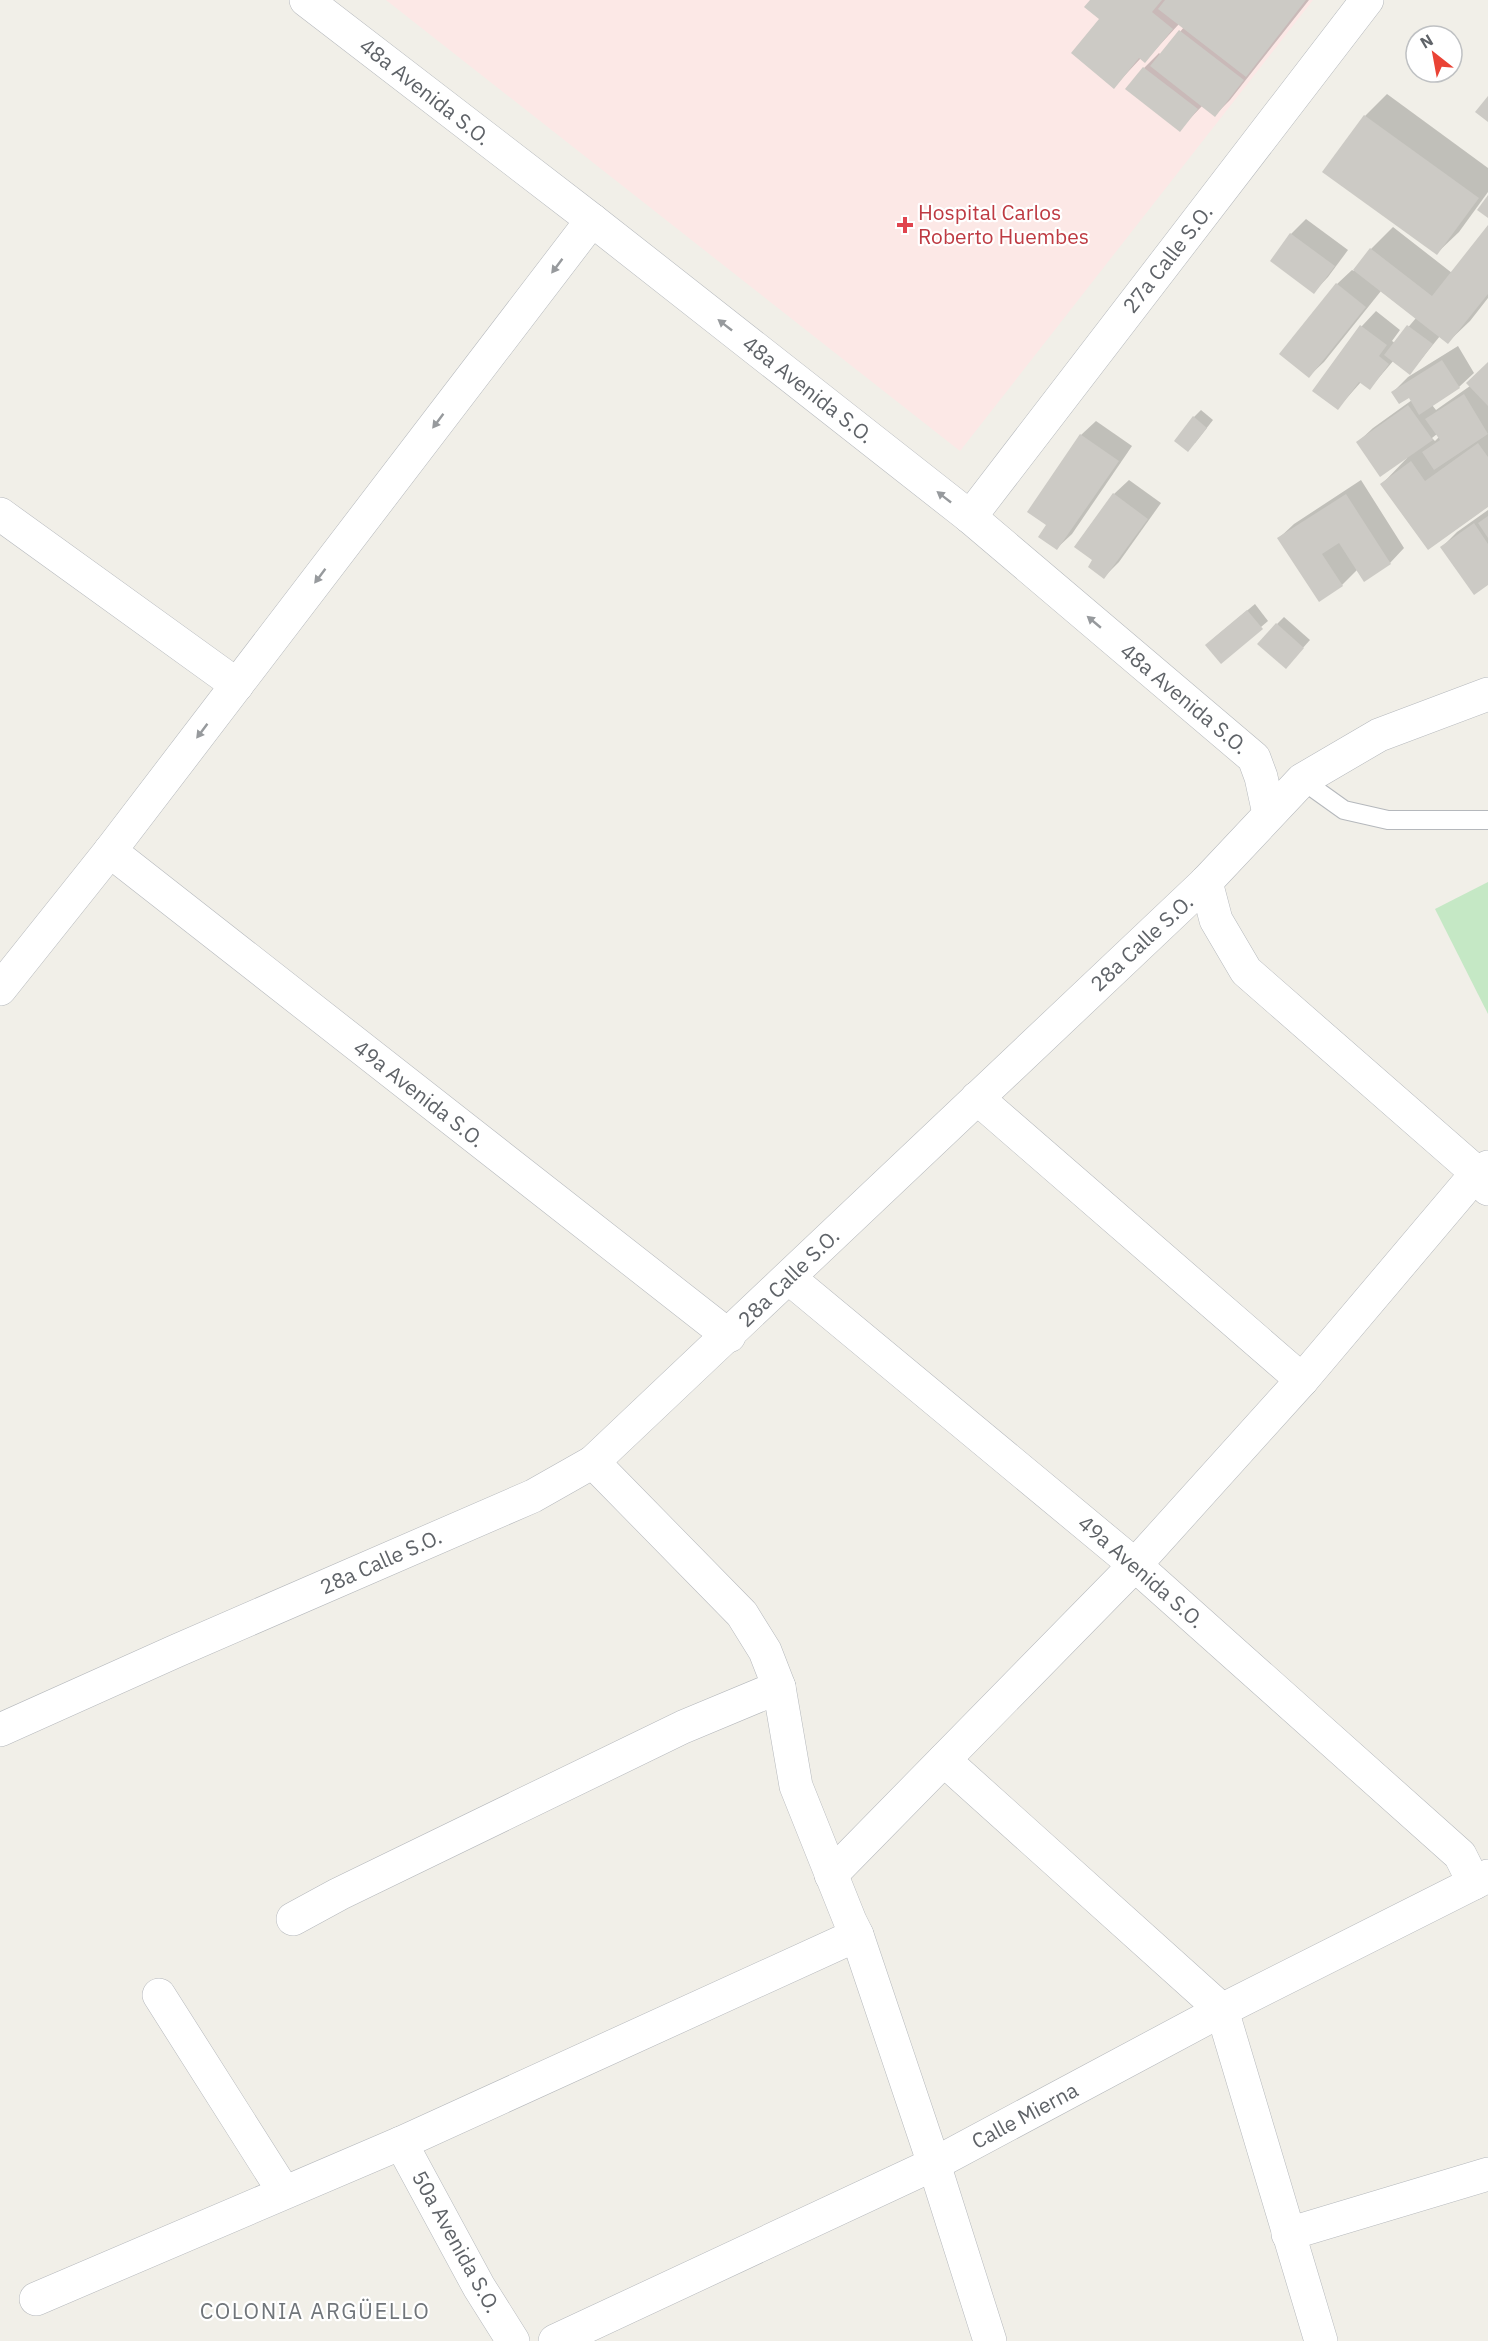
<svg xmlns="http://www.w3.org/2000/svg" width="1488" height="2341" viewBox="0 0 1488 2341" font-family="'IBM Plex Sans',sans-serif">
  <rect width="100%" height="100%" fill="#f1efe8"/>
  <polygon fill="#fce8e6" points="386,0 1313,0 960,451"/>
  <polygon fill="#c5e8c5" points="1488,882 1488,1014 1435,909"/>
  <g fill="#0003" fill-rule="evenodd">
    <polygon points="1092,0 1309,0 1230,100 1215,115 1203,105 1180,129 1144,68 1159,53 1161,55 1184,27 1179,24 1145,61 1141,58 1114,87 1101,19"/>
    <polygon points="1387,94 1488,168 1488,192 1459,232 1437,253 1365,116"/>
    <polygon points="1306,219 1348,250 1328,277 1314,292 1272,261 1291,234"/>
    <polygon points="1393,227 1452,273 1488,227 1488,298 1470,321 1448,342 1440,336 1410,373 1394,360 1370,388 1361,382 1338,408 1314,390 1362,326 1376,311 1400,330 1392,341 1395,343 1416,318 1381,291 1324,362 1309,376 1337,284 1352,270 1354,271 1371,249"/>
    <path d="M1458 346 1474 373 1459 387 1432 405 1436 410 1470 386 1488 364V506L1382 484 1407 458 1358 442 1373 428 1412 400 1409 396 1393 392 1408 377ZM1437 434 1439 437 1435 441 1432 438Z"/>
    <polygon points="1201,410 1213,420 1195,443 1194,417"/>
    <polygon points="1096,421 1132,446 1072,534 1057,548 1048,525 1081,435"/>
    <polygon points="1129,480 1161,503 1119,562 1104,577 1094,560 1114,494"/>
    <polygon points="1361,480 1404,548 1390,563 1358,569 1342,585 1279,538 1294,524"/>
    <polygon points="1488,510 1488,584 1442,547 1457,532"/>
    <polygon points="1255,604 1268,621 1261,627 1214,638"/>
    <polygon points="1284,617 1310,640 1292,660 1277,624"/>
  </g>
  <g fill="#cccac5">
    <polygon points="1090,0 1162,0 1152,12 1173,29 1145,63 1139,58 1114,89 1071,53 1099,19 1084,7"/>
    <polygon points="1165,0 1306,0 1246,77 1158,9"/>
    <polygon points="1179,30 1244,80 1215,117 1150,66"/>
    <polygon points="1143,67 1198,109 1180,132 1125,89"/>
    <polygon points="1488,96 1488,122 1475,112"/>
    <polygon points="1364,115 1479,198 1437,255 1322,172"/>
    <polygon points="1488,195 1488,218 1477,210"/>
    <polygon points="1488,225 1488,294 1448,344 1353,270 1370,248 1432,296"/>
    <polygon points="1290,233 1335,266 1314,294 1270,261"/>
    <polygon points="1336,283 1366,307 1309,378 1279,354"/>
    <polygon points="1360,325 1387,345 1379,356 1389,364 1370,390 1359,382 1338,410 1312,391"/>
    <polygon points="1407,325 1433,344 1410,375 1384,355"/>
    <polygon points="1442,360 1460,388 1419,415 1409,398 1399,404 1391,392"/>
    <polygon points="1488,362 1488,406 1466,383"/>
    <polygon points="1464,394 1488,434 1434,470 1422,452 1440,440 1425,419"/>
    <polygon points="1408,405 1433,440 1380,477 1356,442"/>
    <polygon points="1193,416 1207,428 1188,452 1174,441"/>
    <polygon points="1080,434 1119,461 1057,550 1038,537 1046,525 1027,512"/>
    <polygon points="1478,443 1488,457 1488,507 1428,550 1380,484 1411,461 1425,481"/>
    <polygon points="1113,493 1148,519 1104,579 1088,567 1092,560 1074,547"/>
    <polygon points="1346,494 1391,564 1364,582 1339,543 1322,554 1343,586 1319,602 1277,538"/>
    <polygon points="1488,516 1488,538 1478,523"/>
    <polygon points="1474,523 1488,544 1488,585 1474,595 1440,547"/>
    <polygon points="1247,610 1263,629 1221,664 1205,645"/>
    <polygon points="1276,623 1304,648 1286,669 1257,644"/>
  </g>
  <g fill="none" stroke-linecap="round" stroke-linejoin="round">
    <g stroke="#b5b8bc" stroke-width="20">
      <polyline id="lane" points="1302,780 1344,810 1388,820 1488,820"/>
    </g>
    <g stroke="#b5b8bc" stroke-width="34">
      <g id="street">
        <polyline points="306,0 592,220 970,517 1254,758 1261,777 1269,814"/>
        <polyline points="0,514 237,685"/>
        <polyline points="970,517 1367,0"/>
        <polyline points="110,851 729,1336"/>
        <polyline points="1206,882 1216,920 1246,971 1477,1173 1488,1189"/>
        <polyline points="0,989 110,851 592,220"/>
        <polyline points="977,1098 1302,1380"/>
        <polyline points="789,1278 1135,1565 1460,1855 1474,1883"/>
        <polyline points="593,1462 742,1614 765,1651 779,1687 796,1786 850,1921 857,1935 934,2164 990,2341"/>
        <polyline points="0,1730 176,1651 533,1496 593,1462 1206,882 1302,780 1379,735 1488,694"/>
        <polyline points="944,1760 1222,2010 1321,2341"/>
        <polyline points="831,1875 1135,1565 1302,1380 1477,1173 1488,1167"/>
        <polyline points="293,1919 339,1894 683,1727 779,1687"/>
        <polyline points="159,1995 284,2192"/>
        <polyline points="401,2143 479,2287 513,2341"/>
        <polyline points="1288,2234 1488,2174"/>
        <polyline points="36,2299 401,2143 857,1935"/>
        <polyline points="555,2341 934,2164 1222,2010 1488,1876"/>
      </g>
    </g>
    <use href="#lane" stroke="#fff" stroke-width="18"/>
    <use href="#street" stroke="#fff" stroke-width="33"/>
  </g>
  <defs><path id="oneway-solid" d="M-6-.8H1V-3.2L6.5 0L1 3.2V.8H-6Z" transform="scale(1.5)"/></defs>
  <g fill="#979a9d">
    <use href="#oneway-solid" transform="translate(557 266) rotate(127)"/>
    <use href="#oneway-solid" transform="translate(725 325) rotate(-142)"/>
    <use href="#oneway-solid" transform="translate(438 421) rotate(127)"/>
    <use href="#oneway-solid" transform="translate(944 497) rotate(-142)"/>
    <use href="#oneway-solid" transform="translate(320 576) rotate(127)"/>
    <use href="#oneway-solid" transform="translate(1094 622) rotate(-140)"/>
    <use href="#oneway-solid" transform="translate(202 731) rotate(127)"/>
  </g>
  <path fill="#e0444e" stroke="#fff" stroke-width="2" d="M902 216h6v6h6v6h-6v6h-6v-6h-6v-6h6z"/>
  <g text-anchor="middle" stroke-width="4.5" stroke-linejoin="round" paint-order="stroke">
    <g font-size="21" fill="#5f6368" stroke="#fff">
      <text transform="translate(425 92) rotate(38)" y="7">48a Avenida S.O.</text>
      <text transform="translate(1168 259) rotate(-52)" y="7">27a Calle S.O.</text>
      <text transform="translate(808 390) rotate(38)" y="7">48a Avenida S.O.</text>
      <text transform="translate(1184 699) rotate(40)" y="7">48a Avenida S.O.</text>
      <text transform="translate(1142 943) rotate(-43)" y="7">28a Calle S.O.</text>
      <text transform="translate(419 1094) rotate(38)" y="7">49a Avenida S.O.</text>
      <text transform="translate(789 1278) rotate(-44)" y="7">28a Calle S.O.</text>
      <text transform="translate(381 1562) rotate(-24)" y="7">28a Calle S.O.</text>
      <text transform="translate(1141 1572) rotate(41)" y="7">49a Avenida S.O.</text>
      <text transform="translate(1025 2116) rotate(-28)" y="7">Calle Mierna</text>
      <text transform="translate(456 2242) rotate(61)" y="7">50a Avenida S.O.</text>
    </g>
    <g font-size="21" fill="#be3a42" stroke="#fff" text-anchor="start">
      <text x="918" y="220">Hospital Carlos<tspan x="918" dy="24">Roberto Huembes</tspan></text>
    </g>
    <g font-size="22" letter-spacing="1.5" fill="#70757a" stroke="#fff">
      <text x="315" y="2319">COLONIA ARGÜELLO</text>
    </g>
  </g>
  <g transform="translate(1434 54) rotate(329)"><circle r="28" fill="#ffffff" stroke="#bfc1c3" stroke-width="1.5"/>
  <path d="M0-4.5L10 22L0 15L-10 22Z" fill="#ea4335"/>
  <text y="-9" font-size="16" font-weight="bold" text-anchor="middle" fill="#5f6368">N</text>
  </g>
</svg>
